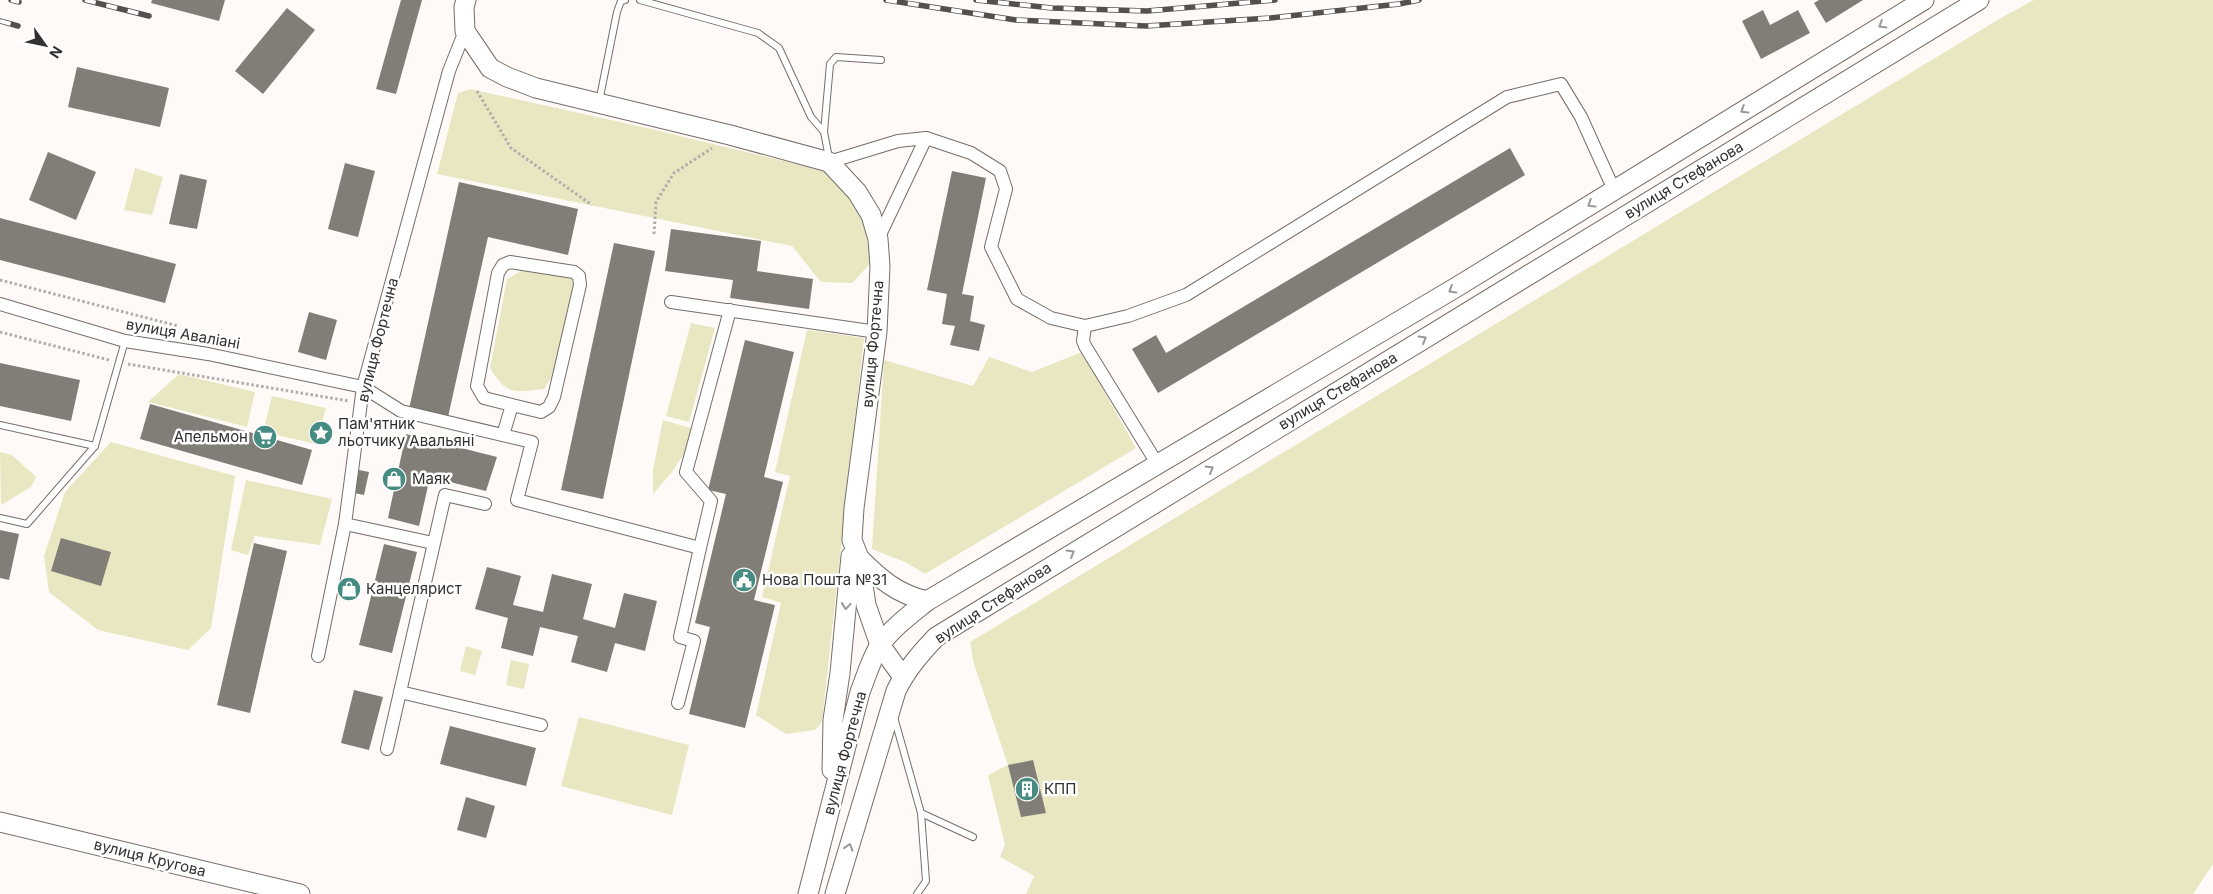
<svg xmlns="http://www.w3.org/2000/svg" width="2213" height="894" viewBox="0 0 2213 894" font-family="Inter,sans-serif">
  <rect width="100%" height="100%" fill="#fffaf7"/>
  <g fill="#e8e7c1">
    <polygon points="2034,0 2213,0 2213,864 2193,894 1026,894 1034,876 1000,857 1005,845 988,775 1008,765 974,664 970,642 2006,15"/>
    <polygon points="470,89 647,128 829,172 863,215 871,263 852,283 821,282 792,246 437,174 458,93"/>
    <polygon points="135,168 163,177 152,215 124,210"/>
    <path d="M540 269 562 273 572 279 576 294 559 365 544 389C514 392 507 396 490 368L507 279 521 271Z"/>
    <polygon points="691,323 715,328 689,422 666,416"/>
    <polygon points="807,330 864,338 822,722 815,730 786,734 756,715 781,603 762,597 790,476 775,472"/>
    <polygon points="1082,352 1136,448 925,574 907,563 872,549 884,360 973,386 989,357 1032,372"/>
    <polygon points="179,374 255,392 247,427 148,402"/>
    <polygon points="272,396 326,408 316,444 263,432"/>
    <polygon points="663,420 697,430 696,436 672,472 653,494 653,470"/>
    <polygon points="111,442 235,476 211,628 188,650 98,630 49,592 44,556 65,492"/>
    <polygon points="0,452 12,455 36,477 31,487 1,505"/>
    <polygon points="246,480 332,499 320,545 255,536 248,555 231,550"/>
    <polygon points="466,646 482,651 475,675 460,671"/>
    <polygon points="511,660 529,664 524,689 506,685"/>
    <polygon points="579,717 689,745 672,815 561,786"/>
  </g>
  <g fill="#817d77">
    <polygon points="152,0 225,0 219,21 151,3"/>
    <polygon points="401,0 422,0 396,94 376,89"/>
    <polygon points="1819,0 1863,0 1826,23 1814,3"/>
    <polygon points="287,8 315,30 263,94 235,71"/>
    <polygon points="1763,10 1770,25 1798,10 1810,33 1761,59 1742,21"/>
    <polygon points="77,67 169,88 160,127 68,107"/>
    <polygon points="1510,148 1525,175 1158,393 1132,349 1156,335 1166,353"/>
    <polygon points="48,152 96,172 76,220 29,200"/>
    <polygon points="345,163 375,171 358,237 328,229"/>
    <polygon points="952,171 986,178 962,294 974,296 970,321 985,325 979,351 950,345 955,326 942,324 947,294 927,290"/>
    <polygon points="180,174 207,180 197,229 169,224"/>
    <polygon points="459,182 578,209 568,255 488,237 448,417 409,409"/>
    <polygon points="0,218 176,264 165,303 0,260"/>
    <polygon points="671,229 761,241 757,271 813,279 809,309 730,298 733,280 665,271"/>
    <polygon points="614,243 655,251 603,499 561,490"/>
    <polygon points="309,312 337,320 326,360 298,352"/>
    <polygon points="745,340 794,352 764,477 783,482 754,600 775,605 745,728 689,714 710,627 695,623 726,494 708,490"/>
    <polygon points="0,363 80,380 71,421 0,406"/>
    <polygon points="150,404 312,450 302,485 140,439"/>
    <polygon points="406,434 497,457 486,491 430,477 419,526 388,518"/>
    <polygon points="359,470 369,472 364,495 354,493"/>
    <polygon points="0,530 19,534 9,580 0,578"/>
    <polygon points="61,538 111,552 101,586 51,571"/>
    <polygon points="254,543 287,551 250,713 217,705"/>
    <polygon points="384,544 417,552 392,653 359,645"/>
    <polygon points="487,567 521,576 513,605 543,612 552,574 592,584 583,619 615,628 624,593 657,601 645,651 615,643 607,672 571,662 578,636 540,627 533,656 501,648 508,618 475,609"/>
    <polygon points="354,690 383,697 369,750 341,743"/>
    <polygon points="450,726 536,748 526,786 440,764"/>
    <polygon points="1033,760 1046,813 1021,817 1008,765"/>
    <polygon points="466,797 495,806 486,838 457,830"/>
  </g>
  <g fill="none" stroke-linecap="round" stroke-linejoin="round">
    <g stroke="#746e69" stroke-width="8">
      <g id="lane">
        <polyline points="640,0 758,33 779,48 811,117 824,132 829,158"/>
        <polyline points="599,102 617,12 621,1 625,0"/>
        <polyline points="824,132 830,64 836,57 881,60"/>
        <polyline points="0,425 95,446"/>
        <polyline points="0,518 27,524 95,446 125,341"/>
        <polyline points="894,717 921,813 973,837"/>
        <polyline points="917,894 926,881 921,813"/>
      </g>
    </g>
    <g stroke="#746e69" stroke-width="14">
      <g id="street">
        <polyline points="829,162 898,141 926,138 971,153 1000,171 1006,189 991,247 1017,299 1051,318 1085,326 1128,316 1186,295 1507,97 1561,84 1581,117 1614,190"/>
        <polyline points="878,239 926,138"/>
        <polyline points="671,302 877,332"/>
        <polyline points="0,304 125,341 208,354 363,387 401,411 532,442 517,500 700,548 680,637 694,641 678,703"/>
        <polyline points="1085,326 1083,341 1085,346 1158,465"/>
        <polyline points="503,435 512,405 484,398 477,386 498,273 503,265 510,262 574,272 579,276 580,285 554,397 549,407 541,412 512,405"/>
        <polyline points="345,524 433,543"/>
        <polyline points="700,548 711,501 686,472 730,310"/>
        <polyline points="318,656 345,524 363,387 449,71 465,31"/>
        <polyline points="400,692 541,725"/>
        <polyline points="387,749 445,495 485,504"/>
      </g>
    </g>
    <g stroke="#746e69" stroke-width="21">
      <g id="secondary">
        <polyline points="466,0 464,7 465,31 490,68 507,77 536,88 730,135 829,162 857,192 871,215 878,239 880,266 877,332 854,508 852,540 859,558 866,605 880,645 903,677"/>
        <path d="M859 558C880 579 897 594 927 601"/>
        <polyline points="832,770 833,720 840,673 851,556"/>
        <polyline points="0,822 300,894"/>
        <path d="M808 894 860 692C866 677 871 659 880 645 892 628 911 614 927 601L1455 288 1924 0"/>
        <path d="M835 894 896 691C906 670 920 654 936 637L1979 0"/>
      </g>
    </g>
    <g stroke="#b2adab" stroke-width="3" stroke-dasharray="2.5 2.5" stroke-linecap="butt">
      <polyline points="477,91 511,148 592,205"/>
      <polyline points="654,234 656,202 674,173 712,148"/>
      <polyline points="0,280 178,326"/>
      <polyline points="0,332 109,360"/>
      <polyline points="128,364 349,401"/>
    </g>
    <use href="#lane" stroke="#fff" stroke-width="6"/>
    <use href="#street" stroke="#fff" stroke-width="12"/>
    <use href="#secondary" stroke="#fff" stroke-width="19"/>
    <g stroke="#54504e" stroke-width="5.5">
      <g id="rail">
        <polyline points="11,0 19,2"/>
        <polyline points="85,0 149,16"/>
        <polyline points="886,0 1016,20 1146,26 1270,18 1399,4 1419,0"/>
        <polyline points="976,0 1052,8 1147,11 1275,0"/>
        <polyline points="0,21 18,26"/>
      </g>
    </g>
    <use href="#rail" stroke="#fff" stroke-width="4" stroke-dasharray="11" stroke-linecap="butt"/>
  </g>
  <defs><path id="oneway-chevron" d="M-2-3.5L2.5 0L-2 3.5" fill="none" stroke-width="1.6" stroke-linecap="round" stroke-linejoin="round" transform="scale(1.25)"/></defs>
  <g stroke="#999896">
    <use href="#oneway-chevron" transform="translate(1882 25) rotate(149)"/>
    <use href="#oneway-chevron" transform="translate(1744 110) rotate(148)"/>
    <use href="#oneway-chevron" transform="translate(1591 204) rotate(148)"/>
    <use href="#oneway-chevron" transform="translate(1452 290) rotate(149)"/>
    <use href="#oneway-chevron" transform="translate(1423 339) rotate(-31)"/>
    <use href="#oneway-chevron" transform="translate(1210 469) rotate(-31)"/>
    <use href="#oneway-chevron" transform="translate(1071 553) rotate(-31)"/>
    <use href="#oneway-chevron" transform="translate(846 606) rotate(95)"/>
    <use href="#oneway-chevron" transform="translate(849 847) rotate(-73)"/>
  </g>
  <defs>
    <g id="sight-disc" transform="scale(1.25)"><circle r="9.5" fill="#478c83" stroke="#fff"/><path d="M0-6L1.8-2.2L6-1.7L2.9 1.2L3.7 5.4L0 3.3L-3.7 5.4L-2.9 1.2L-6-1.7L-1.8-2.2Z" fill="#fff"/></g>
    <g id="supermarket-disc" transform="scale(1.25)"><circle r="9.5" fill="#478c83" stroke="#fff"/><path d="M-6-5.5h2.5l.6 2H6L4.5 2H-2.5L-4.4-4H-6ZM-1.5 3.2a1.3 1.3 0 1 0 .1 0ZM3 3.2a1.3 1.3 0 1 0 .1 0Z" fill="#fff"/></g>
    <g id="shop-disc" transform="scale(1.25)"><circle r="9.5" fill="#478c83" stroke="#fff"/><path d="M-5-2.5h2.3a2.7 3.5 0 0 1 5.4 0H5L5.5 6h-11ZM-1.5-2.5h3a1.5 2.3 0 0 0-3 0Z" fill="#fff"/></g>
    <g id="civic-disc" transform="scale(1.25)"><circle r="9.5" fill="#478c83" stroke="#fff"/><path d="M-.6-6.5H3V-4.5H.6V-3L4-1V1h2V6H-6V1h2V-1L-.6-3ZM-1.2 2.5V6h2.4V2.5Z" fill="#fff"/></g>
    <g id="building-disc" transform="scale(1.25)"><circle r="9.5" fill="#478c83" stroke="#fff"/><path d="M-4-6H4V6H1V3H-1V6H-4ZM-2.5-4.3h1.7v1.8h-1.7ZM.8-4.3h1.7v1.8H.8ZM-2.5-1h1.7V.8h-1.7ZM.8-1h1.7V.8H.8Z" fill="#fff"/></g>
  </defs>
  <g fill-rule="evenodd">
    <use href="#sight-disc" x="321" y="433"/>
    <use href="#supermarket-disc" x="265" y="437"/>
    <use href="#shop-disc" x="394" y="479"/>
    <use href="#civic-disc" x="744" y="580"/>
    <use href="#shop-disc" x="349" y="589"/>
    <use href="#building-disc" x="1027" y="789"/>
  </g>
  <g text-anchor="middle" stroke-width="5" stroke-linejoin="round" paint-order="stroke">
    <g font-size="15" fill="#33302e" stroke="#fff">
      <text transform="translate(1684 180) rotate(-31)" y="5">вулиця Стефанова</text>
      <text transform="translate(183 334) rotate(10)" y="5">вулиця Аваліані</text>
      <text transform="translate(378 340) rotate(-76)" y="5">вулиця Фортечна</text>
      <text transform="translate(873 344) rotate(-85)" y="5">вулиця Фортечна</text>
      <text transform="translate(1338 391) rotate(-31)" y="5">вулиця Стефанова</text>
      <text transform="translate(993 603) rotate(-33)" y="5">вулиця Стефанова</text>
      <text transform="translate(845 753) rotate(-75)" y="5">вулиця Фортечна</text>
      <text transform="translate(150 858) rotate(14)" y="5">вулиця Кругова</text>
    </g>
    <g font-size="15" fill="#33302e" stroke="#fff" text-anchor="start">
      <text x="338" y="429">Пам'ятник<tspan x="338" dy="17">льотчику Авальяні</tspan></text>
      <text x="248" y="442" text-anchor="end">Апельмон</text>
      <text x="412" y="484">Маяк</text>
      <text x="762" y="585">Нова Пошта №31</text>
      <text x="366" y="594">Канцелярист</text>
      <text x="1044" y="794">КПП</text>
    </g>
  </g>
  <g transform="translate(45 45) rotate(123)" stroke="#ffffff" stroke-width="4" paint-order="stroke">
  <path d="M0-4L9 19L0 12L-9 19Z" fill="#33302e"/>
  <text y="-8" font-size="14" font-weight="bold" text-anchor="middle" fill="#33302e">N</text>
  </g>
</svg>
